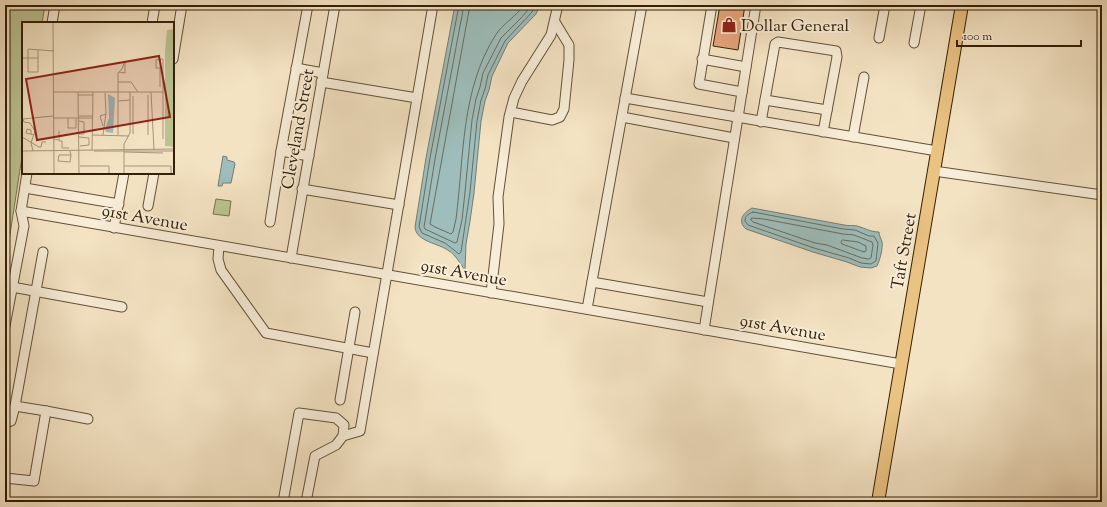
<svg xmlns="http://www.w3.org/2000/svg" width="1107" height="507" viewBox="0 0 1107 507" font-family="'Sorts Mill Goudy',serif">
  <rect width="100%" height="100%" fill="#f4e3c3"/>
  <filter id="stains"><feTurbulence type="fractalNoise" baseFrequency=".005" numOctaves="4"/><feColorMatrix values="0 0 0 0 .2 0 0 0 0 .09 0 0 0 0 .02 0 0 0 .5 -.17"/></filter>
  <radialGradient id="worn" r=".72"><stop offset=".6" stop-color="#630" stop-opacity="0"/><stop offset="1" stop-color="#630" stop-opacity=".3"/></radialGradient>
  <g fill="#bcc393" stroke="#78724d">
    <polygon points="5,5 45,5 42,23 23,23 23,150 5,267"/>
    <polygon points="216,199 231,201 229,216 213,214"/>
  </g>
  <g fill="#9ebdbb" stroke="#737e73">
    <path d="M455 5H540L536 14 508 43 492 76 489 90 485 101 481 121 474 193 470 221 466 244 465 270C460 264 456 255 449 251 439 243 416 242 415 227L426 158Z"/>
    <polygon points="223,156 227,157 227,160 234,162 235,164 231,183 223,183 222,186 218,186"/>
    <path d="M752 208 844 225C848 226 853 225 857 226 865 228 870 232 879 232 879 236 881 238 882 242 883 248 880 260 877 266L871 268 860 267 847 262 813 252 746 229C737 221 743 213 752 208Z"/>
  </g>
  <g fill="none" stroke-linecap="round" stroke-linejoin="round">
    <g stroke="#686e61" stroke-width="1">
      <polyline points="459,5 430,158 419,227 422,233 445,243 459,254 461,252 470,192 477,121 481,100 485,89 488,75 505,41 532,12 536,5"/>
      <polyline points="464,5 435,159 424,227 425,229 455,243 457,242 462,220 465,192 472,120 476,99 480,87 483,73 501,38 521,18 528,10 530,5"/>
      <path d="M470 5 430 224 435 227 451 234 453 232 456 219C464 157 461 90 495 36 502 24 516 17 524 5"/>
      <path d="M753 212 843 229 855 230 869 236H874L878 243 876 261 871 264 861 263 849 258 814 248 748 225 745 221C745 216 748 214 753 212Z"/>
      <polygon points="752,218 764,219 843,234 854,235 872,242 873,245 871,258 869,259 862,258 827,245 815,243 753,222 751,220"/>
      <polygon points="843,240 858,242 866,246 866,251 864,252 842,244 841,242"/>
    </g>
  </g>
  <polygon fill="#e5a279" stroke="#332007" points="720,5 745,5 738,50 713,46"/>
  <g fill="none" stroke-linecap="round" stroke-linejoin="round">
    <g stroke="#635136" stroke-width="11">
      <g id="minor">
        <polyline points="712,5 699,84 742,92"/>
        <polyline points="52,23 55,5"/>
        <polyline points="152,23 155,5"/>
        <polyline points="879,38 885,5"/>
        <polyline points="914,43 921,5"/>
        <polyline points="173,59 182,5"/>
        <polyline points="702,59 746,67"/>
        <polyline points="296,68 323,73"/>
        <polyline points="321,82 417,98"/>
        <polyline points="625,98 937,151"/>
        <polyline points="765,100 827,110"/>
        <polyline points="511,112 552,120 560,117 564,109 569,60 569,45 555,22"/>
        <polyline points="622,117 734,138"/>
        <polyline points="761,122 775,44 778,42 836,51 837,57 823,132"/>
        <polyline points="853,137 864,77"/>
        <polyline points="281,151 309,156"/>
        <polyline points="934,171 1102,195"/>
        <polyline points="25,188 119,204"/>
        <polyline points="302,189 399,205"/>
        <polyline points="148,206 154,173"/>
        <polyline points="21,211 901,364"/>
        <polyline points="270,222 281,151 308,5"/>
        <polyline points="114,228 124,173"/>
        <polyline points="219,246 218,259 221,270 266,333 373,353"/>
        <polyline points="291,258 335,5"/>
        <polyline points="592,282 708,302"/>
        <polyline points="12,287 122,307"/>
        <polyline points="491,293 499,224 498,197 509,117 514,98 522,81 551,35 558,5"/>
        <polyline points="587,309 642,5"/>
        <polyline points="5,326 24,226 21,211 27,173"/>
        <polyline points="704,330 756,5"/>
        <polyline points="340,400 355,312"/>
        <polyline points="46,411 88,419"/>
        <polyline points="5,423 11,421 15,406"/>
        <polyline points="5,478 34,481 46,411 15,406 43,252"/>
        <polyline points="283,502 299,413 336,418 344,425 343,436"/>
        <polyline points="306,502 315,456 336,445 343,436 360,431 433,5"/>
      </g>
    </g>
    <g stroke="#332007" stroke-width="14">
      <polyline id="major" points="878,502 962,5"/>
    </g>
    <use href="#minor" stroke="#f8edd8" stroke-width="9"/>
    <use href="#major" stroke="#eac282" stroke-width="12"/>
  </g>
  <defs>
    <g id="shop-bare" transform="scale(1.2)"><path d="M-5-2.5h2.3a2.7 3.5 0 0 1 5.4 0H5L5.5 6h-11ZM-1.5-2.5h3a1.5 2.3 0 0 0-3 0Z" fill="#8f2418" stroke="#f8edd8" stroke-width="2.5" paint-order="stroke"/></g>
  </defs>
  <g fill-rule="evenodd">
    <use href="#shop-bare" x="729" y="25"/>
  </g>
  <g text-anchor="middle" stroke-width="4" stroke-linejoin="round" paint-order="stroke">
    <g font-size="17" fill="#332007" stroke="#f8edd8" text-anchor="start">
      <text x="741" y="31">Dollar General</text>
    </g>
    <g font-size="17" fill="#332007" stroke="#f8edd8">
      <text transform="translate(297 129) rotate(-80)" y="6">Cleveland Street</text>
      <text transform="translate(145 217) rotate(10)" y="6">91st Avenue</text>
      <text transform="translate(903 251) rotate(-80)" y="6">Taft Street</text>
      <text transform="translate(464 272) rotate(10)" y="6">91st Avenue</text>
      <text transform="translate(783 327) rotate(10)" y="6">91st Avenue</text>
    </g>
  </g>
  <g transform="translate(22 22)">
    <rect width="152" height="152" fill="#f4e3c3"/>
    <path d="M152 7V125L143 124V30L145 8Z" fill="#bcc393"/>
    <path d="M86 72 93 76 91 111 84 110 83 107 87 96Z" fill="#9ebdbb"/>
    <path fill="none" stroke="#a79578" stroke-width="1" d="M31 0 32 152M16 28V50H6V27L32 29M0 36H16M96 60H109L116 70M138 65V46H134V38L141 37V117M32 70H141M56 70 57 152M129 70 132 128M56 73H71M126 73V113M111 74V112M96 79 108 78M57 94H71M32 96H71M46 96V106H54V97M81 104 78 94 84 92M9 112V108L5 107 4 111 12 113M57 112H62V100L57 99M71 113 107 114M81 113 84 91 83 71M96 113V51L100 47 103 39V51L97 50M0 115 17 125H19L20 120H24M57 115 67 116V123L58 124M32 117 37 118V109M37 119H40V126H47M70 128 71 70M0 129 152 127M11 129 9 121 13 109 8 101 2 100 1 97 31 94M48 129 49 133H37L36 139 48 140 49 133M72 129H152M102 130 141 131M58 144H87V152M102 144H149V152M102 152V122L108 111V70"/>
    <path fill="#8f2418" fill-opacity="0.15" stroke="#8f2418" stroke-width="2" d="M137 34 148 95 15 118 4 57Z"/>
    <rect width="152" height="152" fill="none" stroke="#332007" stroke-width="2"/>
  </g>
  <rect width="1107" height="507" fill="none" stroke="#f4e3c3" stroke-width="20"/>
  <rect x="6" y="6" width="1095" height="495" fill="none" stroke="#332007" stroke-width="2"/>
  <rect x="10" y="10" width="1087" height="487" fill="none" stroke="#332007"/>
  <path d="M957 40v6h124v-6" fill="none" stroke="#332007" stroke-width="2"/>
  <text x="963" y="40" font-size="12" fill="#332007" stroke="#f8edd8" stroke-width="3" paint-order="stroke">100 m</text>
  <rect width="100%" height="100%" filter="url(#stains)"/>
  <rect width="100%" height="100%" fill="url(#worn)"/>
</svg>
